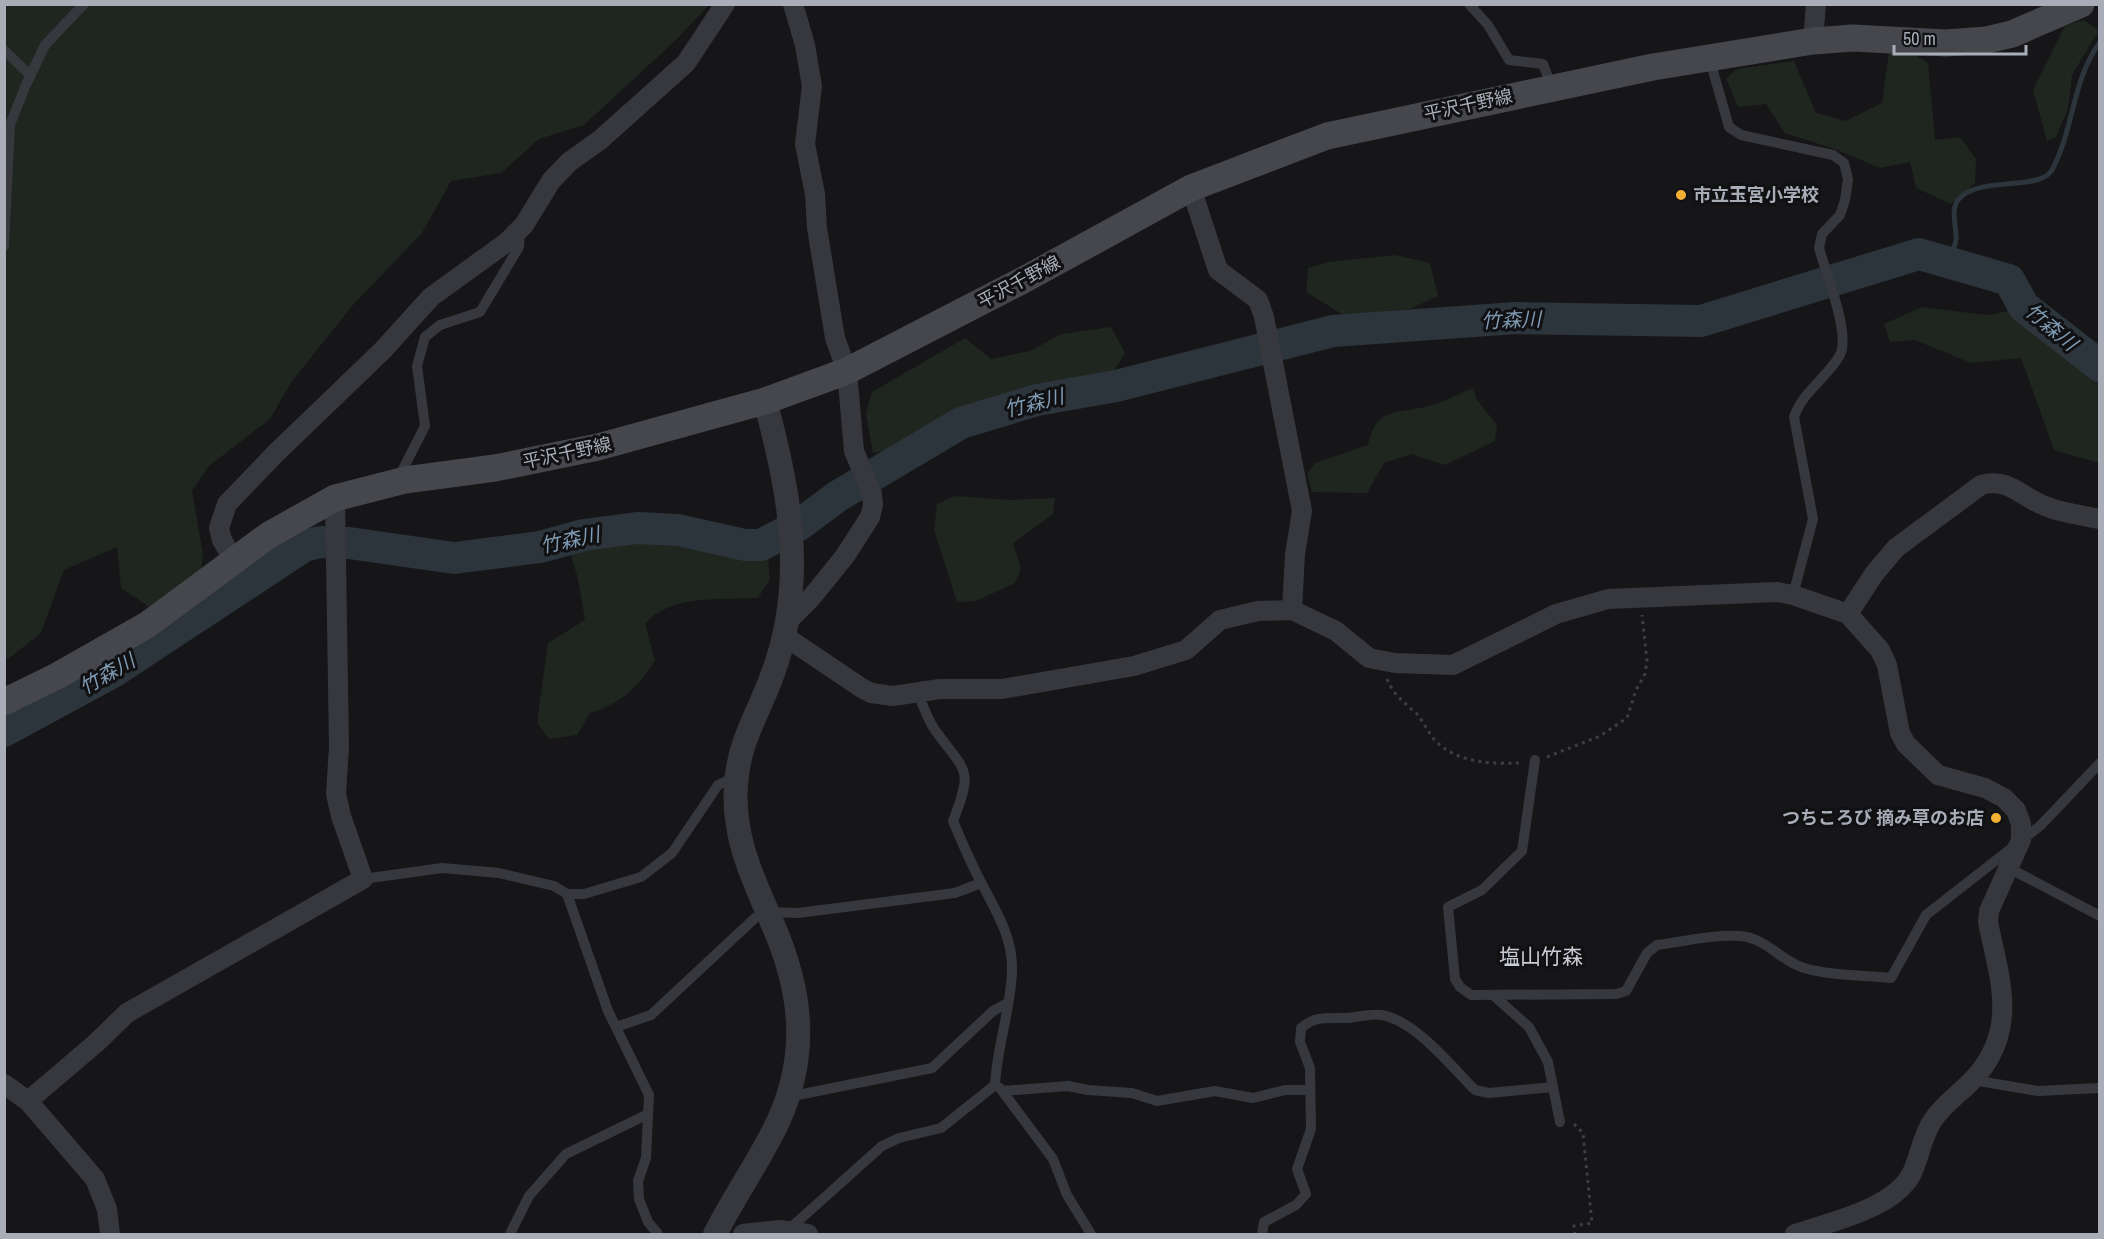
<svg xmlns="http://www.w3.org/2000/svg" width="2104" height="1239" viewBox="0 0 2104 1239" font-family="'Archivo Narrow','Noto Sans JP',sans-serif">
  <rect width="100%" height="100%" fill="#161618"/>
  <g fill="#1e261f">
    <polygon points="4,5 709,5 678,38 584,125 539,139 501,173 451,181 422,233 353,305 292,381 270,419 209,466 192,491 203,554 200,583 154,610 121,588 117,547 64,570 41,633 8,659 4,657"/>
    <polygon points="2083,20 2099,30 2072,75 2068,109 2056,137 2047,141 2033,90 2065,26"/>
    <polygon points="1889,51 1909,51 1928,63 1935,140 1960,137 1976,159 1975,183 1951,204 1916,188 1910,162 1880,168 1838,150 1785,133 1766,104 1738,107 1726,78 1737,69 1794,61 1816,113 1846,121 1882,103"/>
    <polygon points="1395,255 1430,263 1438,296 1410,309 1345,316 1306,292 1308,268 1329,262"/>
    <polygon points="1922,307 1986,315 2011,311 2099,384 2099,463 2054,450 2021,358 1971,363 1915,340 1890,342 1884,324"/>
    <polygon points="1111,327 1125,353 1111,376 1009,401 931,428 903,449 873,453 866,414 872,392 965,338 991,359 1030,351 1061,334"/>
    <path d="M1473 388 1477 400 1497 425 1495 441 1445 465 1411 454 1384 463 1367 493 1312 492 1307 474 1315 463 1368 445C1376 406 1399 414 1429 406 1444 402 1459 394 1473 388Z"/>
    <polygon points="955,496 1011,500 1055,498 1053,514 1013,543 1021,569 1015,583 976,601 957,602 934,530 937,504"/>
    <path d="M640 539 685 541 768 559 770 579 758 598C722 600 670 594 645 624L655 660C639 687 620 704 590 713L577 735 549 739 537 723 548 643 585 620 578 579 571 555 587 543Z"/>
  </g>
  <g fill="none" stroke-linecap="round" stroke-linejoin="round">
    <path stroke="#2c353c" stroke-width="5" d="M1946 261C1950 255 1955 248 1956 240 1957 228 1950 211 1958 200 1978 175 2039 192 2052 170 2074 129 2072 80 2100 42"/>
    <polyline stroke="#2c353c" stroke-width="32" points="4,731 113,672 304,546 320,542 349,543 454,558 540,547 584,535 637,528 678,530 745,545 761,545 799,525 838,496 961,423 1037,400 1116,386 1333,331 1516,318 1701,321 1919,254 2009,280 2024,307 2100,366"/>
    <g stroke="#3d3f44" stroke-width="3" stroke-dasharray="3 4.5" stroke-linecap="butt">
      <path d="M1387 679C1394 696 1404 702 1417 714 1423 721 1427 730 1433 738 1454 763 1490 764 1520 763"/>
      <polyline points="1547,757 1600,736 1627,718 1636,690 1645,674 1647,661 1642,615"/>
      <polyline points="1574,1124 1583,1133 1592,1223 1574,1226 1575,1234"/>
    </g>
    <g stroke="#37383d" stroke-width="10">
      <polyline points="1469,4 1488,25 1509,60 1543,64 1552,88"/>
      <polyline points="4,50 30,75"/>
      <path d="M1709 57 1729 127 1741 135 1833 155 1844 163 1848 179 1845 200 1840 215 1822 234 1819 248C1825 271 1851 334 1840 355 1827 378 1803 391 1794 417L1813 519 1793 595"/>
      <polyline points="4,246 10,125 25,87 45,45 84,4"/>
      <polyline points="404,479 402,471 425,426 417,366 425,337 440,325 480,312 519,247 520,229"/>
      <path d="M1535 760 1522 851 1482 890 1448 907 1455 979 1460 987 1471 995 1616 994 1626 991 1647 953 1657 945C1683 942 1713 934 1740 936 1767 938 1780 961 1804 968 1831 976 1863 975 1891 978L1926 915 2040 826 2100 763"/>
      <polyline points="2007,867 2100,916"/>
      <polyline points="363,879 442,868 499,873 554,886 567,894 584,894 641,877 672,853 718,785 735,777"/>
      <polyline points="567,894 608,1011 649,1095 646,1158 638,1181 639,1199 648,1222 658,1234"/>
      <polyline points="1493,995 1529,1027 1548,1062 1560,1122"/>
      <polyline points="616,1027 651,1015 755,918 767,912 798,913 955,893 981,883"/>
      <polyline points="1973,1080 2038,1091 2100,1088"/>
      <polyline points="1000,1088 1053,1159 1067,1195 1091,1234"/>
      <polyline points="1003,1091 1068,1086 1088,1090 1132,1093 1157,1101 1215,1091 1253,1098 1285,1090 1310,1090"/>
      <polyline points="788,1097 932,1068 993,1011 1008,1003"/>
      <path d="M787 1231 882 1146 899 1138 941 1128 995 1085C997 1046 1011 1009 1012 970 1013 938 996 911 982 884 971 864 962 842 953 821 974 767 966 773 935 730 927 719 923 704 917 692"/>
      <polyline points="510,1234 529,1196 566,1154 648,1114"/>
      <path d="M1262 1234 1264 1222 1296 1205 1306 1194 1297 1169 1311 1129 1310 1068 1300 1042 1301 1028C1315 1016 1327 1018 1344 1018 1357 1018 1368 1013 1381 1015 1415 1020 1451 1066 1475 1090L1489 1093 1553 1087"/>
    </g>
    <g stroke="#37383d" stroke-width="20">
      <polyline points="1813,41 1816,4"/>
      <polyline points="1191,188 1218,270 1258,300 1264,317 1302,511 1295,554 1292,610"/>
      <polyline points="233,559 222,540 219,528 227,504 276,453 383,350 431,297 507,242 524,225 551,181 569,162 600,140 686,63 725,4"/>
      <path d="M1848 614 1874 574 1896 548 1981 485C2009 477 2021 497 2045 506 2061 513 2082 515 2099 519"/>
      <polyline points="785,624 811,598 845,556 870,517 873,505 872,494 854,451 847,371 835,338 817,228 815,194 805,144 812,86 805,45 793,4"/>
      <path d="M783 635 860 687 871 693 893 696 940 689H1002L1134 666 1186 650 1220 620 1258 611 1292 610 1336 631 1369 658 1395 663 1453 665 1556 614 1608 599 1777 592 1793 595 1848 614 1880 650 1887 665 1900 733 1906 744 1938 775 1985 788 2004 798 2016 810 2021 824V840L1989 911 1988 922C1999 977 2018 1026 1978 1074 1964 1091 1945 1102 1933 1120 1921 1138 1920 1157 1911 1175 1892 1209 1830 1222 1795 1234"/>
      <polyline points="4,1084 28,1101 95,1179 107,1209 110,1234"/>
      <polyline points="28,1101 96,1043 127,1013 363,879 341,816 336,794 339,747 335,498"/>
      <polyline points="743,1234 779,1230 808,1234"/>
    </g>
    <path stroke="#37383d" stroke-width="24" d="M715 1234C733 1199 755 1167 773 1132 809 1062 804 997 774 927 753 879 732 837 736 784 739 740 759 713 773 673 807 581 790 492 765 401"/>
    <polyline stroke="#45474d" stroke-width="27" points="4,702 57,676 147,625 269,535 335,498 405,480 495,468 598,447 765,401 847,371 1027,278 1191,188 1327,136 1653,67 1813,41 1853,38 1946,43 1987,40 2012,34 2081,4"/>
  </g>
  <g fill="#f2b134" stroke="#111113" stroke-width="2">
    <circle cx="1681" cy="195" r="6"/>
    <circle cx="1996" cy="818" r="6"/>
  </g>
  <g text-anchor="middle" stroke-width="6" stroke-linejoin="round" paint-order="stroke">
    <g font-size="18" fill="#a8adb8" stroke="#111113">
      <text transform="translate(1468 105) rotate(-12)" y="6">平沢千野線</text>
      <text transform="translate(1019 282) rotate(-28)" y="6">平沢千野線</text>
      <text transform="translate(567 453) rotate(-12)" y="6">平沢千野線</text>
    </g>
    <g font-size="18" font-weight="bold" fill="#a8adb8" stroke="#111113" text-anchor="start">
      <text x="1693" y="201">市立玉宮小学校</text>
      <text x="1984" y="824" text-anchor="end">つちころび 摘み草のお店</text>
    </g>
    <g font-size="20" font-style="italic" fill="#7f9bb3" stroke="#111113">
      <text transform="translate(1511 320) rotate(-2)" y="7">竹森川</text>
      <text transform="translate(2051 327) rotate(40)" y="7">竹森川</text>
      <text transform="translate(1034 403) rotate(-14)" y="7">竹森川</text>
      <text transform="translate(570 540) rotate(-12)" y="7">竹森川</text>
      <text transform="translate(107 674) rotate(-30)" y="7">竹森川</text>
    </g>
    <g font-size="21" fill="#c9ccd4" stroke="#111113">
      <text x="1541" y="964">塩山竹森</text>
    </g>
  </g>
  <rect width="2104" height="1239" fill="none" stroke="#a8adb8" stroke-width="12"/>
  <path d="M1894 45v9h132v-9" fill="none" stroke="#a8adb8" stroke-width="3"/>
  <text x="1903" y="45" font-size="18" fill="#a8adb8" stroke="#111113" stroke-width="4.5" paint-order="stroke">50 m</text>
</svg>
